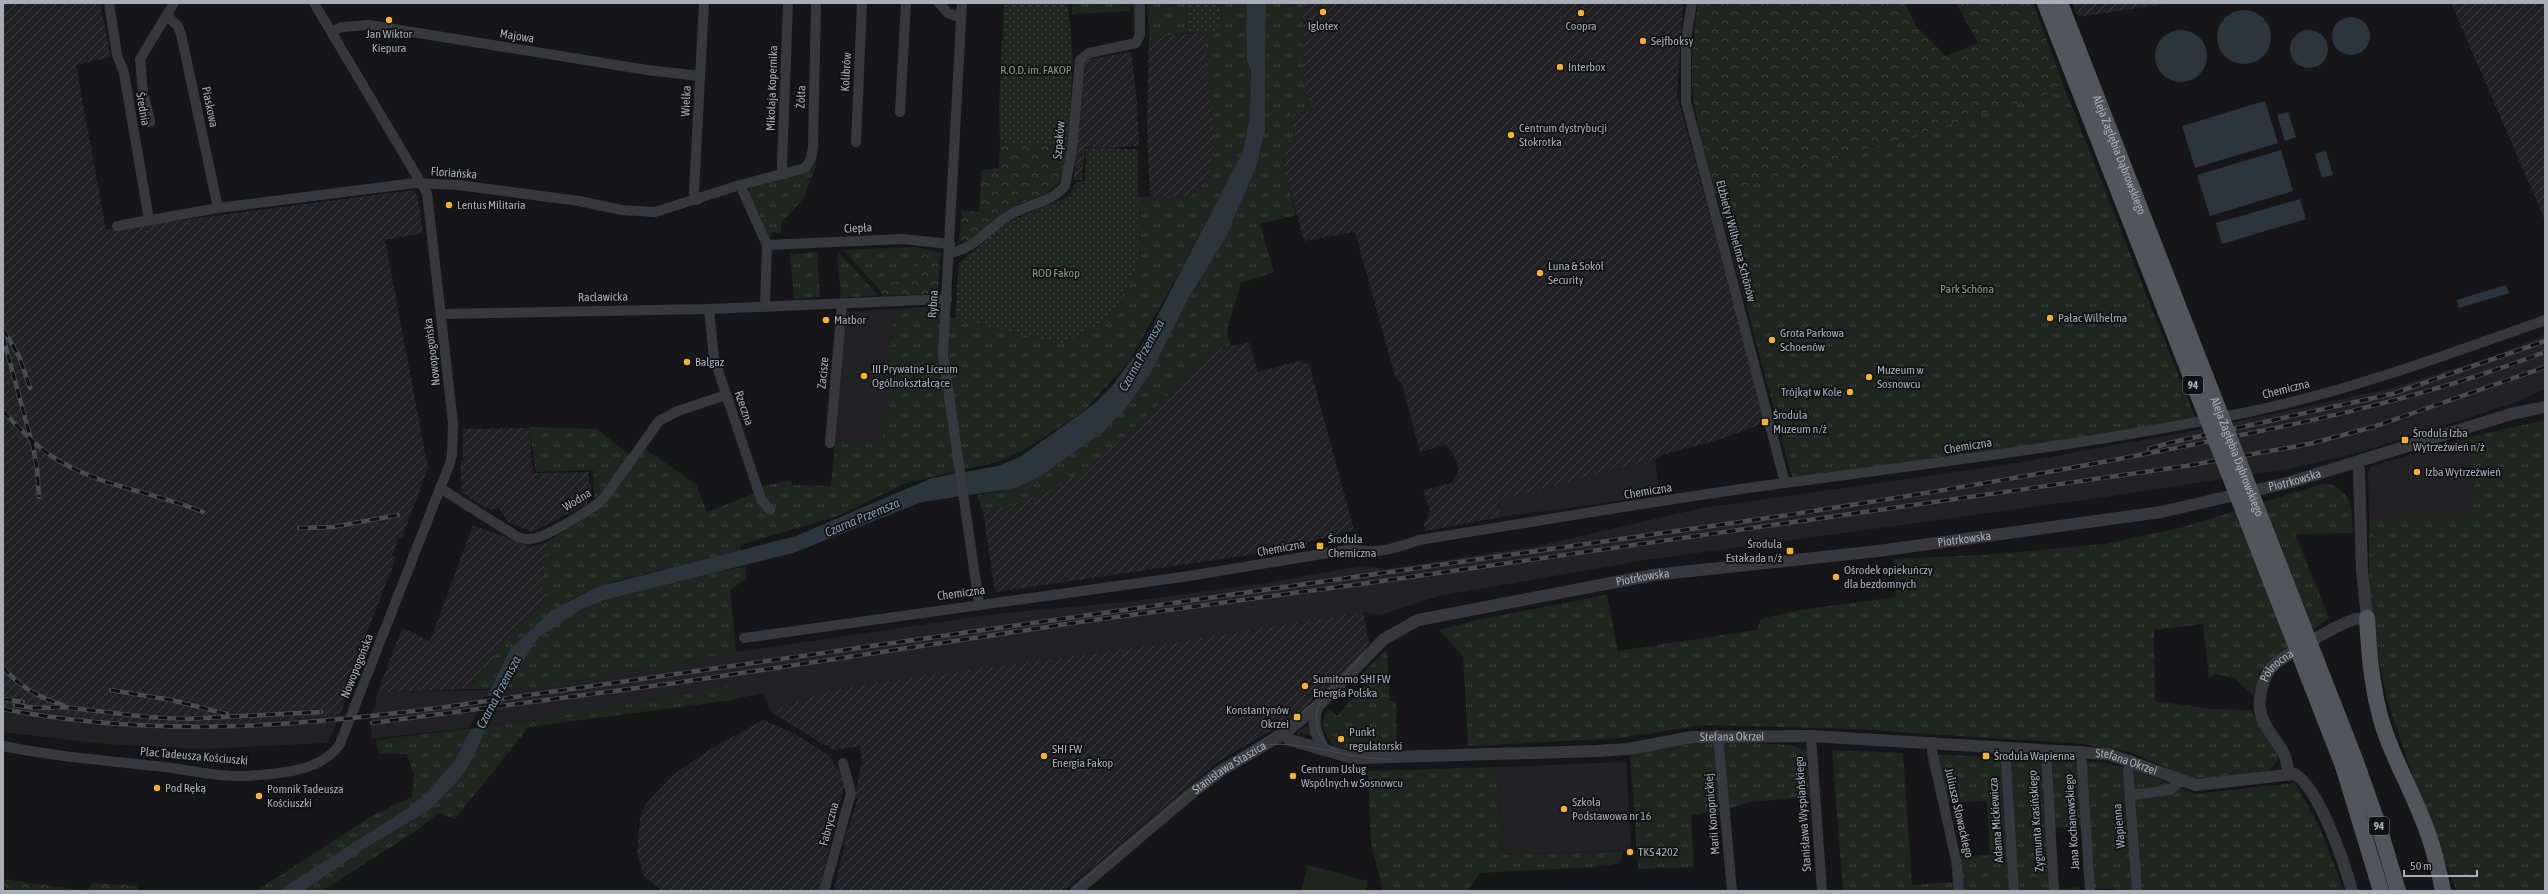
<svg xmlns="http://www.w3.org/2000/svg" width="2548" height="894" viewBox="0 0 2548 894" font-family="'Asap Condensed',sans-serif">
  <defs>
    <pattern id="industrial-furrows" width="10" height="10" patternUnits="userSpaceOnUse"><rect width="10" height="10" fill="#222225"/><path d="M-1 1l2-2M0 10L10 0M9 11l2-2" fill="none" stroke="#3f3f43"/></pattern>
    <pattern id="grass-tufts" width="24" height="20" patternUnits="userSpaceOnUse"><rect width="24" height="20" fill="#1e261f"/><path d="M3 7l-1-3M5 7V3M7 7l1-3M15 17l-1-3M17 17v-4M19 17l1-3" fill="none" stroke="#3c433d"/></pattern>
    <pattern id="forest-crowns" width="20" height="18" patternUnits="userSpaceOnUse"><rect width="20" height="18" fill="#1e261f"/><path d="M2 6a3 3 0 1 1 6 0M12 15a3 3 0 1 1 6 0" fill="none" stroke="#3c433d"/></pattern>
    <pattern id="garden-dots" width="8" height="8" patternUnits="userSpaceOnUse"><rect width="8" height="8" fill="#1e261f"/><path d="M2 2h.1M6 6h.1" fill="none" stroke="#3c433d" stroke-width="1.8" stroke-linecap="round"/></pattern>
  </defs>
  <rect width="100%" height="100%" fill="#161618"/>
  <g fill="#222225">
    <polygon points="894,309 882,443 835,444 845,312"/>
    <polygon points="2545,335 2545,389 2511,404 2361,452 2288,469 2105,497 1646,560 1439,596 1381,615 1363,612 1183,641 882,682 824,692 771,712 763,693 732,700 733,685 537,720 371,739 372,714 379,689 388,692 531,689 736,652 995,614 1134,601 1266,583 1361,566 1387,569 1537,546 1702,508 2005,465 2187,432 2388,389 2494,356"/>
    <polygon points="2465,438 2475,477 2467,520 2394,518 2387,520 2386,518 2369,517 2368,473 2370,467"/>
    <polygon points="1655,459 1660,495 1502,517 1498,501"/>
    <polygon points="3,707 123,723 161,724 232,724 340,715 328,743 201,749 105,744 3,732"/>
    <polygon points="1626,762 1631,850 1501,855 1498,767"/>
  </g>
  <g fill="url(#industrial-furrows)">
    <polygon points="3,3 100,3 111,57 76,65 106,230 413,190 418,197 423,233 385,240 428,468 402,538 398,538 392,556 396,558 344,690 345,701 340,715 232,724 161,724 123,723 3,707"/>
    <polygon points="1303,3 1683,3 1677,95 1766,422 1721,439 1662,455 1655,459 1498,501 1502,517 1425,531 1424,524 1430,511 1423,490 1452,483 1459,470 1454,455 1446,445 1420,452 1402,384 1395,376 1355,232 1304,241 1283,162 1288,140 1295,139 1291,115 1313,110 1304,84"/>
    <polygon points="2073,3 2172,3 2078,17"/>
    <polygon points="2451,3 2545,3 2545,220"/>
    <polygon points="1204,32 1213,126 1227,127 1208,178 1191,196 1150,197 1147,128 1149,38"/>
    <polygon points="1131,52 1137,100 1139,146 1106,148 1085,147 1082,180 1073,180 1085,64 1088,60 1096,58"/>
    <polygon points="1249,342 1258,372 1299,361 1309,364 1354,530 1307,542 1307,546 1278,551 995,592 983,512 1027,500 1077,472 1214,350"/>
    <polygon points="529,428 533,473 589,472 589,483 591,483 591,496 589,496 587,504 532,532 508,522 498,507 494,510 486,508 462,493 461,475 461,461 463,461 463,429"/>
    <polygon points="473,525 531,547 547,542 542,586 549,598 506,638 488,667 483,665 477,681 473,680 470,689 388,692 379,689 402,628 430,641"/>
    <polygon points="1363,612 1369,643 1359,658 1299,714 1219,761 1064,891 833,891 845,845 843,844 858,798 855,796 862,762 860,746 833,750 771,712 824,692 882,682 1183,641"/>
    <polygon points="763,720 795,734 828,755 841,773 844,787 819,891 662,891 643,875 637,852 640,818 645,805 674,774 709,750"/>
  </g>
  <g fill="url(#grass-tufts)">
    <polygon points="1072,3 1130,3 1131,11 1072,14"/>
    <polygon points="1133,3 1136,3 1137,30 1134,38"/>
    <polygon points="1147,3 1188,3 1188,33 1149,38"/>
    <polygon points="1221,3 1247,3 1246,27 1247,61 1251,70 1250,115 1243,151 1179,273 1128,363 1085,410 1024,450 997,462 906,483 838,516 740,545 741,551 620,580 597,587 574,598 552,610 511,648 490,689 470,689 474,680 477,681 483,665 488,667 506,638 549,598 542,586 547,542 595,512 593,470 536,472 529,427 597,429 636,460 645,449 696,484 707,512 753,494 763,486 791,480 792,485 831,486 835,444 882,443 894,309 942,306 941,317 955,318 1063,344 1102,323 1119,304 1138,264 1138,197 1191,196 1208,178 1214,141 1204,32 1218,31"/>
    <path d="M1266 3H1303L1304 83 1313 110 1291 115 1295 140 1288 141 1283 162 1296 215 1260 224 1274 272 1241 283 1227 330 1230 346 1214 350C1156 402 1102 472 1027 500 1013 505 998 508 983 512L977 495 1016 488 1039 477 1188 299 1225 239 1255 170 1265 131Z"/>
    <polygon points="2065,89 2196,420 2091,438 1792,477 1717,195"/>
    <polygon points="817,162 804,198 781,223 781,233 772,232 770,237 765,235 748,195 750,187 806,172"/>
    <polygon points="916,247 928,250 916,263 907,280 886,285 880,290 843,250"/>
    <polygon points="837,251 878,295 841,298"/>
    <polygon points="817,252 820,297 794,299 790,254"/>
    <polygon points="2545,420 2545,891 2457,891 2427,816 2388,703 2376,645 2369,585 2369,517 2386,518 2387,520 2394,518 2467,520 2475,477 2465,438"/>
    <path d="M2325 483C2354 491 2351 507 2353 533L2295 534 2329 618 2260 671 2253 695 2234 678 2215 674 2209 678 2203 624 2154 630 2155 701 2211 709 2251 710 2276 747 2278 760 2269 771 2198 781 2133 753 2084 744 1855 729 1704 725 1620 738 1468 746 1463 656 1439 630 1477 620 1607 595 1618 651 1756 630 1761 619 1800 610 1896 597 1894 559 1999 554 2104 544 2180 528Z"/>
    <path d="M745 566 747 578 730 590 736 652 531 689H504C515 672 525 650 540 637 589 592 681 581 745 566Z"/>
    <path d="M1387 649 1390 701H1396L1397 747 1352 749 1334 746C1324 733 1318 723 1329 709L1337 716 1370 680 1363 673Z"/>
    <polygon points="733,685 732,700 529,727 455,819 439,813 413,833 322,891 256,891 375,814 412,797 414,775 407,754 379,754 376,740 537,720"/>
    <polygon points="1310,724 1311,735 1300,733 1300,737 1297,737 1297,732"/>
    <polygon points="1708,741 1790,745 1807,751 1810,797 1750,802 1720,811 1691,815 1694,867 1638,869 1630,754"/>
    <polygon points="1832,750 1903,753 1912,885 1953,882 1951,857 1990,855 1987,801 1939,803 1926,754 2098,762 2136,770 2195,794 2295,783 2319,826 2344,891 2118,891 2117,889 2088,888 2082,826 2053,828 2056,871 2060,889 2080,887 2080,891 1843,891"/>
    <polygon points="1498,767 1501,855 1623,851 1620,863 1594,867 1480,873 1467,891 1383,891 1371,843 1368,771"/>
  </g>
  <g fill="url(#forest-crowns)">
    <path d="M1698 3H1905L1916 26 1946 56 1978 43 1956 3H2033L2065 89 1717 195 1714 192 1696 124 1698 123C1688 84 1692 42 1698 3Z"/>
    <polygon points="1000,142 1068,146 1064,176 1058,184 1045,194 1019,204 966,242 959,241 962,211 979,212 982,170 999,168"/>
    <polygon points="928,250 941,253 938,290 926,294 883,296 880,290 886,284 907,280 916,263"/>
    <polygon points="3,879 87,891 93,883 137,886 138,891 3,891"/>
  </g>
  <g fill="url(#garden-dots)">
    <polygon points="1004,3 1068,3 1073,61 1068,146 1000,142 999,108"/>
    <polygon points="1188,3 1221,3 1218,31 1188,33"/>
    <polygon points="1086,148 1138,149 1138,264 1119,304 1102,323 1063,344 955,318 959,263 1006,223 1069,196 1076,183 1085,180"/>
  </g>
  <polygon fill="#1e261f" points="1308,865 1368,881 1366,891 1301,891"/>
  <g fill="#2c353c">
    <polygon points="1247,3 1266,3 1265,131 1255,170 1225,239 1188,299 1150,374 1127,407 1104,431 1039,477 1016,488 922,502 793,553 608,599 582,609 539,637 502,693 471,762 462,776 428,811 370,845 303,891 278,891 411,806 426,793 455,761 511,648 552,610 597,587 796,536 932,478 998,466 1020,457 1094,404 1113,385 1144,342 1243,151 1250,115 1251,70 1247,61 1246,27"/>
    <circle cx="2244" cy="37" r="27"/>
    <circle cx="2351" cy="36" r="19"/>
    <circle cx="2181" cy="56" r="26"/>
    <circle cx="2309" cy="49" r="19"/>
    <polygon points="2265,101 2278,143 2195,168 2182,126"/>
    <polygon points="2288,112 2296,137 2285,141 2277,115"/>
    <polygon points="2281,150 2293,191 2210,216 2197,175"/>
    <polygon points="2326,151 2333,175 2322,178 2315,154"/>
    <polygon points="2300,199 2306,219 2222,244 2216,223"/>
    <polygon points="2506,285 2509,293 2459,308 2457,300"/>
  </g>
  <polygon fill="#161618" points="504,694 489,726 470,729 483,697"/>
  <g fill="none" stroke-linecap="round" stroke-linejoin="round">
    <g stroke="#37383d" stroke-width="10">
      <polyline points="109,3 117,55 124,73 149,220"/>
      <polyline points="939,3 948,13 961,18"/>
      <polyline points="962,3 943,354 979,604"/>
      <polyline points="1692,3 1686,38 1686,102 1785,483"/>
      <polyline points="167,16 178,26 181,34 218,208"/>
      <polyline points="331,32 342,27 369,25 647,70 700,76"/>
      <polyline points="900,112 906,3"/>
      <polyline points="150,122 143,92 140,59 174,3"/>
      <polyline points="856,142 862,3"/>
      <polyline points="784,174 782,165 788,3"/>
      <polyline points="740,185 767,245 765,307"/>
      <polyline points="697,200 694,192 704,3"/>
      <polyline points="117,226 218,208 415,183 458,185 579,201 622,210 655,212 740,185 805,168 811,159 813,147 816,3"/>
      <polyline points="767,245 902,239 950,244"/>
      <path d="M950 253C976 248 987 229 1008 216 1027 204 1051 203 1065 186L1072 149 1080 60 1089 53 1136 43 1140 35V3"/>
      <polyline points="709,309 714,358 761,499 770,510"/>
      <polyline points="441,314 709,309 947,299"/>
      <polyline points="830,443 842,304"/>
      <path d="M440 488 516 536C521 538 525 540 531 539 545 538 593 509 604 498L659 421 678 411 726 395"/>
      <path d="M744 638 1189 576 1352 549C1376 555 1397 548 1419 540 1541 521 1663 499 1785 483 1942 462 2098 443 2253 411 2352 390 2450 354 2545 320"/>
      <polyline points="1718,735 1732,891"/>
      <polyline points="1811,736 1822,891"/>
      <polyline points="1932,742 1932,751 1957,865 1959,891"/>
      <path d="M3 746C57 757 111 761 165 767 190 770 218 777 243 776 276 774 320 773 340 744L450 463 452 454 453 423 427 193 314 3"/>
      <polyline points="2005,747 2014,891"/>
      <polyline points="2046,750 2054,891"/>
      <polyline points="2081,751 2090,891"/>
      <polyline points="2131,760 2128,771 2137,891"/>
      <polyline points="2130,795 2170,790 2181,781"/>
      <polyline points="824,891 851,793 843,763"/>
    </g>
    <g stroke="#37383d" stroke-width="12">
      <path d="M1318 706C1311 721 1316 734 1323 748"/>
      <path id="s1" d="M1283 734 1290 740 1349 757 1358 758 1597 751 1628 749 1692 737 1811 736 2108 754 2196 785 2295 774C2320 790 2344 862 2352 891"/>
      <path id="s2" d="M2288 773C2288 745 2265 736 2260 710 2258 698 2263 676 2272 667 2284 655 2336 626 2352 620 2356 618 2362 619 2367 618L2362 571 2359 471 2357 463"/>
      <path id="s3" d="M1076 891 1194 791 1222 770 1283 734 1318 706 1384 639 1418 620 1653 575 1878 551 2161 512 2291 482 2511 414 2545 407"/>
    </g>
    <g stroke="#53555c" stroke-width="16">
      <path d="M2367 618C2369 654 2372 691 2383 726 2393 758 2410 787 2422 818 2432 841 2438 866 2443 891"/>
      <polyline points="2356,762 2380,830 2398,891"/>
      <polyline points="2343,766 2381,891"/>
    </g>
    <g stroke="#4a4c52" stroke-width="1">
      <path d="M1323 697C1310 717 1316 741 1337 751"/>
      <path d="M1257 747C1294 736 1349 761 1391 759"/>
      <polyline points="1070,891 1195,786 1297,717 1342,678 1365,652"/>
    </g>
    <g stroke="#4a4c52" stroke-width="4.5">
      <g id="rail">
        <polyline points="3,329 19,356 30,388"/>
        <polyline points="3,337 33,447 37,467 39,497"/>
        <path d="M3 411C21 430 38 449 61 462 104 487 157 493 203 512"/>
        <polyline points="2149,449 2169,443 2392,394 2545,341"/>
        <polyline points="299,528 333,527 398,515"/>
        <path d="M3 667C18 686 40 698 63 705"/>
        <polyline points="111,690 171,700 227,714"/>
        <polyline points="3,699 23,702"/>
        <polyline points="15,705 34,708 63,707 148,717 185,719 321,712"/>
        <path d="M3 709C155 738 294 727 445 707L1768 518C1886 500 2003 481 2119 459 2264 431 2408 405 2545 352"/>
        <polyline points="372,723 675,683 1087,621 1368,583 2186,466 2309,444 2373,427 2545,367"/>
      </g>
    </g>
    <use href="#rail" stroke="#111113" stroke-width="3" stroke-dasharray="9" stroke-linecap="butt"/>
    <g stroke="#53555c" stroke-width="16">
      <polyline points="2045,3 2343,766"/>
      <path id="s4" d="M2060 3 2356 762"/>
    </g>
  </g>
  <g fill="#f2b134" stroke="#111113" stroke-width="1.5">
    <circle cx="1323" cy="12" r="4"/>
    <circle cx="1581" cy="13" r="4"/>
    <circle cx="389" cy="20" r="4"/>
    <circle cx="1643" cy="41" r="4"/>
    <circle cx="1560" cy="67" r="4"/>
    <circle cx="1511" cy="135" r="4"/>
    <circle cx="449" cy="205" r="4"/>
    <circle cx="1540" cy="273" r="4"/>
    <circle cx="2050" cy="318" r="4"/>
    <circle cx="826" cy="320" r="4"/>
    <circle cx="1772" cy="340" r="4"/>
    <circle cx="687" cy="362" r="4"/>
    <circle cx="864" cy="376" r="4"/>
    <circle cx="1869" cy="377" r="4"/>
    <circle cx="1850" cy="392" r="4"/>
    <rect x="1761" y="418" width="8" height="8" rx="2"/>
    <rect x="2401" y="436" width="8" height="8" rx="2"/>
    <circle cx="2417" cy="472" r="4"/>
    <rect x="1316" y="542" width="8" height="8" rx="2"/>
    <rect x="1786" y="547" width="8" height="8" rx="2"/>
    <circle cx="1836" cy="577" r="4"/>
    <circle cx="1305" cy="686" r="4"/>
    <rect x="1293" y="713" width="8" height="8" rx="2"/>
    <circle cx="1341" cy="739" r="4"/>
    <circle cx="1044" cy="756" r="4"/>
    <rect x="1982" y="752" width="8" height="8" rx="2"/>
    <circle cx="1293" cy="776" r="4"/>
    <circle cx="157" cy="788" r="4"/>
    <circle cx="259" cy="796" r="4"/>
    <circle cx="1564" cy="809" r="4"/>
    <circle cx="1630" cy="852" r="4"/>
  </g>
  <g text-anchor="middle" stroke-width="3.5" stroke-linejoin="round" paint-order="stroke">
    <g fill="#111113" stroke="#7b7e86" stroke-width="1">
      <rect x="2183" y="376" width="20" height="18" rx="3"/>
      <rect x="2369" y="817" width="20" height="18" rx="3"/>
    </g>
    <g font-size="11" font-weight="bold" fill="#a8adb8">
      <text x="2193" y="389">94</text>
      <text x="2379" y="830">94</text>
    </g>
    <g font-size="12" fill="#a8adb8" stroke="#111113" text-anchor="start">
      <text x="1323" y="30" text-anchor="middle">Iglotex</text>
      <text x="1581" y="30" text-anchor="middle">Coopra</text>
      <text x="389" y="38" text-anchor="middle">Jan Wiktor<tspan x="389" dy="14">Kiepura</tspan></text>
      <text x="1651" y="45">Sejfboksy</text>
      <text x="1568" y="71">Interbox</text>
      <text x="1519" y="132">Centrum dystrybucji<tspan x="1519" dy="14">Stokrotka</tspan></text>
      <text x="457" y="209">Lentus Militaria</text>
      <text x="1548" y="270">Luna &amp; Sokół<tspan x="1548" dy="14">Security</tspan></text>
      <text x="2058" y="322">Pałac Wilhelma</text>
      <text x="834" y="324">Matbor</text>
      <text x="1780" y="337">Grota Parkowa<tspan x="1780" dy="14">Schoenów</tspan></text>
      <text x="695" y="366">Balgaz</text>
      <text x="872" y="373">III Prywatne Liceum<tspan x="872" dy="14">Ogólnokształcące</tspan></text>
      <text x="1877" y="374">Muzeum w<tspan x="1877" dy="14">Sosnowcu</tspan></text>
      <text x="1842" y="396" text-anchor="end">Trójkąt w Kole</text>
      <text x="1773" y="419">Środula<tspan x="1773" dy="14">Muzeum n/ż</tspan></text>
      <text x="2413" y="437">Środula Izba<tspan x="2413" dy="14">Wytrzeźwień n/ż</tspan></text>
      <text x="2425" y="476">Izba Wytrzeźwień</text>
      <text x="1328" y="543">Środula<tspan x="1328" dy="14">Chemiczna</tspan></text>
      <text x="1782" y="548" text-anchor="end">Środula<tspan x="1782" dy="14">Estakada n/ż</tspan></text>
      <text x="1844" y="574">Ośrodek opiekuńczy<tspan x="1844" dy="14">dla bezdomnych</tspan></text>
      <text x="1313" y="683">Sumitomo SHI FW<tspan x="1313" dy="14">Energia Polska</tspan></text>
      <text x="1289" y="714" text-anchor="end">Konstantynów<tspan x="1289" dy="14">Okrzei</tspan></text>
      <text x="1349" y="736">Punkt<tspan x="1349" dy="14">regulatorski</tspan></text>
      <text x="1052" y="753">SHI FW<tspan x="1052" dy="14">Energia Fakop</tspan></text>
      <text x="1994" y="760">Środula Wapienna</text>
      <text x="1301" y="773">Centrum Usług<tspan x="1301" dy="14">Wspólnych w Sosnowcu</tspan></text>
      <text x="165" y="792">Pod Ręką</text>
      <text x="267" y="793">Pomnik Tadeusza<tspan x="267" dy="14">Kościuszki</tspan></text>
      <text x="1572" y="806">Szkoła<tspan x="1572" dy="14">Podstawowa nr 16</tspan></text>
      <text x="1638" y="856">TKS 4202</text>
    </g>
    <g font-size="12" fill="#a8adb8" stroke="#111113">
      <text transform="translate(517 36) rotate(9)" y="4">Majowa</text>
      <text transform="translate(846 72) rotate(-87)" y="4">Kolibrów</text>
      <text transform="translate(772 88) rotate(-88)" y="4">Mikołaja Kopernika</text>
      <text transform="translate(801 97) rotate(-88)" y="4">Żółta</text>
      <text transform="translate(686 101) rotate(-87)" y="4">Wielka</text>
      <text transform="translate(210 107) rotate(78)" y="4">Piaskowa</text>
      <text transform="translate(143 109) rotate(80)" y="4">Średnia</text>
      <text transform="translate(1059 140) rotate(-85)" y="4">Szpaków</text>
      <text dy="4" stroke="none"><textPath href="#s4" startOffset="163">Aleja Zagłębia Dąbrowskiego</textPath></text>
      <text transform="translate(454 173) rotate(4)" y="4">Floriańska</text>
      <text transform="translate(858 228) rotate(-3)" y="4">Ciepła</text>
      <text transform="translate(1736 241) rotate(75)" y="4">Elżbiety i Wilhelma Schönów</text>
      <text transform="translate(603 297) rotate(-1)" y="4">Racławicka</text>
      <text transform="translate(933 304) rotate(-86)" y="4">Rybna</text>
      <text transform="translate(432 352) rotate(-97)" y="4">Nowopogońska</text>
      <text transform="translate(823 373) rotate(-85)" y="4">Zacisze</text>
      <text transform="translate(2286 389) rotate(-14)" y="4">Chemiczna</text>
      <text transform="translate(744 408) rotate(71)" y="4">Rzeczna</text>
      <text transform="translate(1968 446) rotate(-9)" y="4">Chemiczna</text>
      <text dy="4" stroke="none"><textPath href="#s4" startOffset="487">Aleja Zagłębia Dąbrowskiego</textPath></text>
      <text dy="4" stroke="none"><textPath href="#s3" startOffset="1327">Piotrkowska</textPath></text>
      <text transform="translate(1648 491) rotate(-9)" y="4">Chemiczna</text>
      <text transform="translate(577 500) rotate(-32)" y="4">Wodna</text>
      <text dy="4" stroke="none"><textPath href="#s3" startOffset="991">Piotrkowska</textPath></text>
      <text transform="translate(1281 548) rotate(-10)" y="4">Chemiczna</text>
      <text dy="4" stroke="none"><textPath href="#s3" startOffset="667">Piotrkowska</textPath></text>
      <text transform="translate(961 593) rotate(-8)" y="4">Chemiczna</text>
      <text transform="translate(357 666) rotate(-68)" y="4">Nowopogońska</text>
      <text dy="4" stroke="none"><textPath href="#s2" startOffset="120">Północna</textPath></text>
      <text dy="4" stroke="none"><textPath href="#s1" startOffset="455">Stefana Okrzei</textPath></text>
      <text transform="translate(194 756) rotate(5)" y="4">Plac Tadeusza Kościuszki</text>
      <text dy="4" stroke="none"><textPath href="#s1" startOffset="851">Stefana Okrzei</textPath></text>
      <text dy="4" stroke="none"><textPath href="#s3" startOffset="197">Stanisława Staszica</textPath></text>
      <text transform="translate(1959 813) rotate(77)" y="4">Juliusza Słowackiego</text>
      <text transform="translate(1712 814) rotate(-95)" y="4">Marii Konopnickiej</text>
      <text transform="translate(1803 814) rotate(-94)" y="4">Stanisława Wyspiańskiego</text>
      <text transform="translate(1996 820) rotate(-94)" y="4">Adama Mickiewicza</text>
      <text transform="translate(2036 821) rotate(-94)" y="4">Zygmunta Krasińskiego</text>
      <text transform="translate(2072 822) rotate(-94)" y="4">Jana Kochanowskiego</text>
      <text transform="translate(829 824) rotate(-75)" y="4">Fabryczna</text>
      <text transform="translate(2119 826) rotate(-95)" y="4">Wapienna</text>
    </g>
    <g font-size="12" fill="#7fa381" stroke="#111113">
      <text x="1036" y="74">R.O.D. im. FAKOP</text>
      <text x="1056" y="277">ROD Fakop</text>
      <text x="1967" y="293">Park Schöna</text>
    </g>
    <g font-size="13" font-style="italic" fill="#7f9bb3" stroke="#111113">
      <text transform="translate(1141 355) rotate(-61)" y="5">Czarna Przemsza</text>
      <text transform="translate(862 517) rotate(-23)" y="5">Czarna Przemsza</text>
      <text transform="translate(498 692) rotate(-62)" y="5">Czarna Przemsza</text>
    </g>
  </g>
  <rect width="2548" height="894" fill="none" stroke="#a8adb8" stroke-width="8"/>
  <path d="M2404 870v6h73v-6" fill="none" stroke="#a8adb8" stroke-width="2"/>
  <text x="2410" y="870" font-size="12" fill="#a8adb8" stroke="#111113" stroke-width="3" paint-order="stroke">50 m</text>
</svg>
